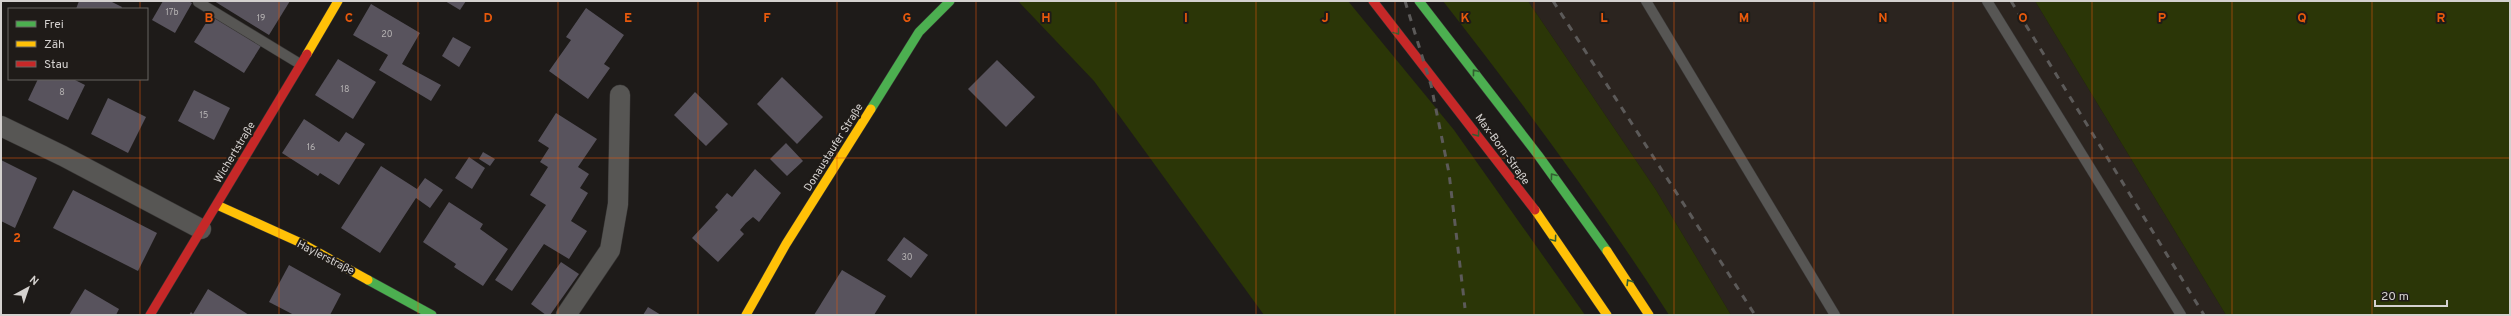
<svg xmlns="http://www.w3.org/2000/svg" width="2511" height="316" viewBox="0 0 2511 316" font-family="Overpass,sans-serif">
  <rect width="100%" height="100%" fill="#1e1b19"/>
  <polygon fill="#2b241f" points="1528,1 2035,1 2226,315 1731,315 1656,190"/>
  <g fill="#2b3607">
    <polygon points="1018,1 1348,1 1454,130 1585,315 1264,315 1094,81"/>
    <path d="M1443 1H1528L1656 190 1731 315H1669C1599 206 1522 102 1443 1Z"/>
    <polygon points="2035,1 2510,1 2510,315 2226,315"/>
  </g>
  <g fill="#58535d">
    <polygon points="79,1 110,1 122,7 121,9 76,9"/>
    <polygon points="163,1 188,1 192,3 175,33 152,20"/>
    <polygon points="214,1 290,1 269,35"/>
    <polygon points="445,1 466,1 460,10"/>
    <polygon points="371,4 420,33 402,64 441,85 431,101 379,70 388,55 353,35"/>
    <polygon points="586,8 624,35 604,64 610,68 588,99 549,71 571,40 566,37"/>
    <polygon points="211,15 261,46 244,73 194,42"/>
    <polygon points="453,37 471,47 459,67 442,56"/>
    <polygon points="338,59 376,82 353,119 315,95"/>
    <polygon points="997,60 1035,97 1006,127 968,89"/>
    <polygon points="782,77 823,117 797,144 757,104"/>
    <polygon points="38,79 73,79 85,85 68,120 28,100"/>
    <polygon points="194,90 230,108 214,140 178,121"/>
    <polygon points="695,92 728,124 706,146 674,115"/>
    <polygon points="108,98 146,117 128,153 91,134"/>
    <polygon points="556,113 597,139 578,167 589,174 580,188 588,193 571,221 587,231 569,259 544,244 512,291 495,280 546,205 530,195 548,167 540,162 549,148 538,141"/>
    <polygon points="304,119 339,142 346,132 365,144 339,185 320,173 318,176 282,153"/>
    <polygon points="786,143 803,161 787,176 770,159"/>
    <polygon points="483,152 495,159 490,166 479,159"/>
    <polygon points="469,157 485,168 472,189 455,178"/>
    <polygon points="1,160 37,178 15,228 1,221"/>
    <polygon points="381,166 417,189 425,178 443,190 430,208 416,198 380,253 341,228"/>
    <polygon points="755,169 781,193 759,222 753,217 746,223 740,230 744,234 718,262 692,238 718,210 715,207 727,193 732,197"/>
    <polygon points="73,190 157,233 138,271 53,228"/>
    <polygon points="449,202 483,224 480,229 508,249 483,286 454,267 456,264 423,242"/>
    <polygon points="904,237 928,255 911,278 887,260"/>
    <polygon points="561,262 579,274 550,315 546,315 531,304"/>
    <polygon points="289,265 341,294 330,315 294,315 269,302"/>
    <polygon points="842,270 886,296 874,315 814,315"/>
    <polygon points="85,289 119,309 116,315 69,315"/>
    <polygon points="208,289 249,315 189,315 191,312 193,314"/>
    <polygon points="648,307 661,315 643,315"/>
  </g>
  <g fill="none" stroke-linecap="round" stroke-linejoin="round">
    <g stroke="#383635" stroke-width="11">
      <g id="lane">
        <polyline points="1646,1 1835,315"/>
        <polyline points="1987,1 2181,315"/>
        <polyline points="198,2 300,64"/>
      </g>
    </g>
    <g stroke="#383635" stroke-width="21">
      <g id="street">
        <polyline points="1,126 63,156 201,229"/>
        <polyline points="566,315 610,250 618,204 620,95"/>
      </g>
    </g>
    <g stroke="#383635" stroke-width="10">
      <g id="fast">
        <polyline points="1419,1 1538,155 1607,251"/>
        <polyline points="871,109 919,32 950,1"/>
        <polyline points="368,280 432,315"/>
      </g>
    </g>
    <g stroke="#383635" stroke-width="10">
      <g id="slow">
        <polyline points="307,54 338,1"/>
        <polyline points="217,205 301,243 368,280"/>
        <polyline points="1535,210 1607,315"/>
        <polyline points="1607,251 1649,315"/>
        <polyline points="746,315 786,244 871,109"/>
      </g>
    </g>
    <g stroke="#383635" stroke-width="10">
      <g id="jam">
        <polyline points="1373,1 1535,210"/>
        <polyline points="150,315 307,54"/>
      </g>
    </g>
    <use href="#lane" stroke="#575654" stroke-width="10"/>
    <use href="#street" stroke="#575654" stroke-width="20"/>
    <use href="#fast" stroke="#4caf50" stroke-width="9"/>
    <use href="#slow" stroke="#ffc107" stroke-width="9"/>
    <use href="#jam" stroke="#c62828" stroke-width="9"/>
    <g stroke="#5c5a59" stroke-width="3" stroke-dasharray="7 7" stroke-linecap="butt">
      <polyline points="1405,1 1431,85 1449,173 1465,308"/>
      <polyline points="1553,1 1755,315"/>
      <polyline points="2011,1 2204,315"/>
    </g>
  </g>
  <defs><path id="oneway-chevron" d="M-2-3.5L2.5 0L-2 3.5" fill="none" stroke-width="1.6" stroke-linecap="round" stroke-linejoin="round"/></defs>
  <g stroke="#335e31">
    <use href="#oneway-chevron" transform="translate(1397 32) rotate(52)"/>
    <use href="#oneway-chevron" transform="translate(1475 72) rotate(-128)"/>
    <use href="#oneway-chevron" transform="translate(1477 134) rotate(54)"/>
    <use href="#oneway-chevron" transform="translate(1553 176) rotate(-127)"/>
    <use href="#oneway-chevron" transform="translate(1554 239) rotate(54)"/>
    <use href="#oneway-chevron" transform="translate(1629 282) rotate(-122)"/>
  </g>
  <path fill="none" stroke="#e8590c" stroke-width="1" stroke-opacity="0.55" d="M140 1V9M279 1V315M418 1V315M558 1V315M698 1V315M837 1V315M976 1V315M1116 1V315M1256 1V315M1395 1V315M1534 1V315M1674 1V315M1814 1V315M1953 1V315M2092 1V315M2232 1V315M2372 1V315M140 79V315M1 158H2510"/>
  <g text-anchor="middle" stroke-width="4" stroke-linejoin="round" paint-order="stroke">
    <g font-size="9" fill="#b5b2b2">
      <text x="172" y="15">17b</text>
      <text x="261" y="21">19</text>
      <text x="387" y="37">20</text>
      <text x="345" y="92">18</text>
      <text x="62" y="95">8</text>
      <text x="204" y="118">15</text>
      <text x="311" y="150">16</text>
      <text x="907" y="260">30</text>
    </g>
    <g font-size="11" fill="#d4d1cf" stroke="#1f1b18">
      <text transform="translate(833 147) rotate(-58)" y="4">Donaustaufer Straße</text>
      <text transform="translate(1503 149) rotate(54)" y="4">Max-Born-Straße</text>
      <text transform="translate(234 152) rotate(-59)" y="4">Wichertstraße</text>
      <text transform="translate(326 257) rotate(27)" y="4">Haylerstraße</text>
    </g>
  </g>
  <g font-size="13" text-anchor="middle" font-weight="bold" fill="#e8590c" stroke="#1f1b18" stroke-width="4" stroke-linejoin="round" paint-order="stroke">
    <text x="209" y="22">B</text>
    <text x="349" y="22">C</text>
    <text x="488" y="22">D</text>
    <text x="628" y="22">E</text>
    <text x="767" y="22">F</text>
    <text x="907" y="22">G</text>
    <text x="1046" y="22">H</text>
    <text x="1186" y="22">I</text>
    <text x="1325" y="22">J</text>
    <text x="1465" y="22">K</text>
    <text x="1604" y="22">L</text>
    <text x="1744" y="22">M</text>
    <text x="1883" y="22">N</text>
    <text x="2023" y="22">O</text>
    <text x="2162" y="22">P</text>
    <text x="2302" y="22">Q</text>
    <text x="2441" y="22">R</text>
    <text x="17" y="242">2</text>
  </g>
  <rect width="2511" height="316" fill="none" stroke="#d4d1cf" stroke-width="4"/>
  <rect x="8" y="8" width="140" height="72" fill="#1f1b18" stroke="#676461"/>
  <rect x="16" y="21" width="20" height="6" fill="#4caf50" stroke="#676461"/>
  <text x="44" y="28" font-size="12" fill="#d4d1cf">Frei</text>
  <rect x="16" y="41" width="20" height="6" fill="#ffc107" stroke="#676461"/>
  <text x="44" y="48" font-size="12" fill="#d4d1cf">Zäh</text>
  <rect x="16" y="61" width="20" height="6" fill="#c62828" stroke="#676461"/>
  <text x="44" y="68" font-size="12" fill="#d4d1cf">Stau</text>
  <g transform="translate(28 288) rotate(40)" stroke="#1f1b18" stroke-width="3" paint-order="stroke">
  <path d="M0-3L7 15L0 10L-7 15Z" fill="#d4d1cf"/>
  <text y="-6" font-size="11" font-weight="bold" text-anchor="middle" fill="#d4d1cf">N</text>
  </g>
  <path d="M2375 300v6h72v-6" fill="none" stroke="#d4d1cf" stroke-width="2"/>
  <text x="2381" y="300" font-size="12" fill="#d4d1cf" stroke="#1f1b18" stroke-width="3" paint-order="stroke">20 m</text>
</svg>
